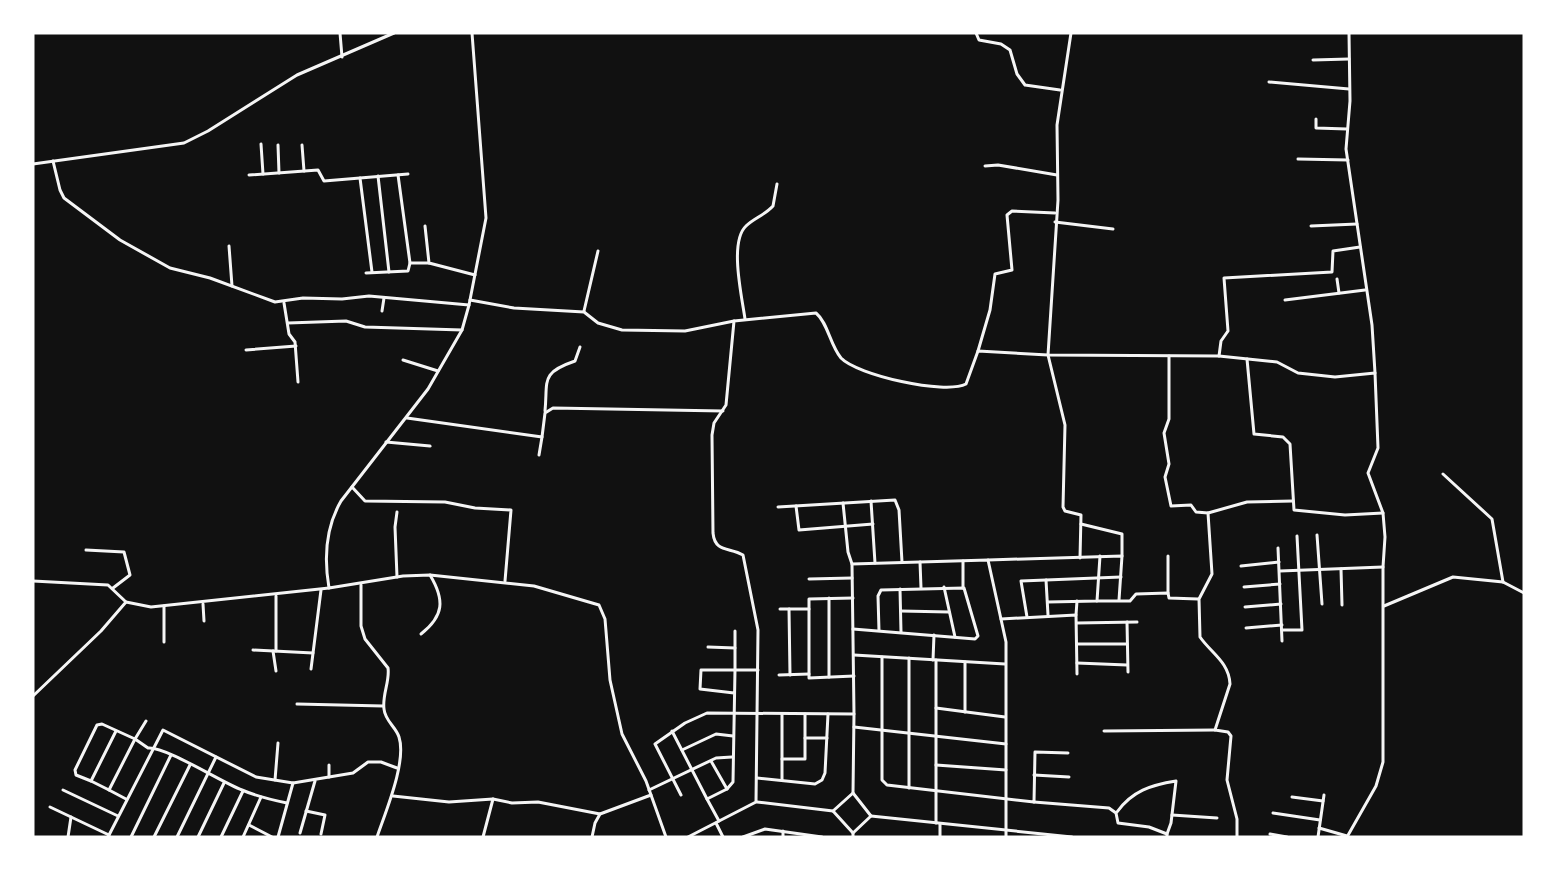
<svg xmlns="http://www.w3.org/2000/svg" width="1557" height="870" viewBox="0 0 1557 870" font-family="'Work Sans',sans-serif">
  <rect width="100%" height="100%" fill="#111"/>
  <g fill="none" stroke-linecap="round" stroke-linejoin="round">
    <g stroke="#f5f5f5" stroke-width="3">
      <polyline points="340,33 342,57"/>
      <path d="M472 33 486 218 469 305 462 330 428 389 341 501C326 527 324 559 329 588L403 576 430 575 534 586 599 605 605 619 610 680 622 734 646 781 666 837"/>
      <polyline points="976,33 979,40 1001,44 1010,50 1017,74 1025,85 1060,90"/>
      <polyline points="1071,33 1057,125 1058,200 1048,355 1219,356 1277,362 1298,373 1335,377 1375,373 1378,448 1368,473 1383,513 1385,537 1383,567 1383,762 1376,786 1347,837"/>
      <polyline points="1349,33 1350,101 1346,149 1372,325 1375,373"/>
      <polyline points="1313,60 1349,59"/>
      <polyline points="1269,82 1349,89"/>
      <polyline points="1316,119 1316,128 1347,129"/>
      <polyline points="261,144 263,174"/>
      <polyline points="278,145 279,173"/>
      <polyline points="302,145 304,171"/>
      <polyline points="1298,159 1348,160"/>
      <polyline points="53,161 60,190 64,198 120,240 170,268 210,278 275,302 303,298 342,299 369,296 469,305"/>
      <polyline points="33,164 184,143 208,131 297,75 394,33"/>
      <polyline points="985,166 998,165 1057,175"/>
      <polyline points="249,175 318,170 324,181 360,178"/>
      <polyline points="398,175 410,263"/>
      <polyline points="378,176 389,272"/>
      <polyline points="1055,222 1113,229"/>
      <polyline points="425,226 429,263 475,275"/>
      <polyline points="1311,226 1357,224"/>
      <polyline points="229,246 232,286"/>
      <polyline points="372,272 360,178 408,174"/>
      <polyline points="366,273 408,271 410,263 429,263"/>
      <polyline points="1337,279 1339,293"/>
      <polyline points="470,300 514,308 584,312 598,323 622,330 685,331 734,321"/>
      <polyline points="1285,300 1365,290"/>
      <polyline points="284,303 289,334 295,342 298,382"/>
      <polyline points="382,311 384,298"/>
      <polyline points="584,311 598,251"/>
      <path d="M745 319C742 297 729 242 746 226 754 218 765 215 773 206L777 184"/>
      <polyline points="288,323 346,321 365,327 462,330"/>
      <polyline points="246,350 296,346"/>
      <polyline points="978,351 990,310 995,274 1012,270 1007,215 1012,211 1055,213"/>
      <path d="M1169 356V419L1164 433 1169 464 1165 477 1171 506 1191 505 1196 512 1208 513 1212 574 1199 599 1200 637C1211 653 1229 662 1230 684L1215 730 1228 732 1231 736 1227 780 1237 819V837"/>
      <polyline points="1219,356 1221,341 1228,331 1224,278 1332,272 1333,251 1360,247"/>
      <polyline points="1247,359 1254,434 1283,437 1290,444 1294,510 1345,515 1383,513"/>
      <polyline points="403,360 438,371"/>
      <path d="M545 411C548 380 540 373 575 361L580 347"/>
      <polyline points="407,418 542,437 545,413 553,408 723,411"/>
      <polyline points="386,442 430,446"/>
      <polyline points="539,455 542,437"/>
      <polyline points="1443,474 1492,519 1503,582"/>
      <polyline points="352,487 365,501 445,502 475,508 511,510 505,581"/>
      <polyline points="871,501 875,563"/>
      <polyline points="843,503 848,552 852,564"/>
      <polyline points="796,506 799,530 873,524"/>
      <polyline points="778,507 895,500 899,510 902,562"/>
      <polyline points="1208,513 1247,502 1293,501"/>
      <polyline points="1081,524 1122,534 1122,556"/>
      <polyline points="1317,535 1322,604"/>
      <polyline points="1278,548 1282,641"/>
      <polyline points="86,550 124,552 130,575 113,588"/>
      <polyline points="988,560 1122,556 1119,600"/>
      <polyline points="920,562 921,588"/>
      <polyline points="1241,566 1279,562"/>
      <polyline points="1341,569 1342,605"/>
      <polyline points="1280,571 1383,567"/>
      <polyline points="397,577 395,527 397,512"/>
      <polyline points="809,579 852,578"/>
      <polyline points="1046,580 1048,615"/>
      <polyline points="33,581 108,585 126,602 151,607 329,588"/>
      <path d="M361 585V626L365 639 388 668C390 681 382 695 384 709 385 721 396 727 399 737 407 762 385 813 377 837"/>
      <polyline points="944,587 955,637"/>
      <polyline points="1244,587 1280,584"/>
      <polyline points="963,588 963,561"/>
      <polyline points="900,589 901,632"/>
      <polyline points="1168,593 1168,556"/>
      <polyline points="829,598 829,677"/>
      <polyline points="853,598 809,599 809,678 854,676"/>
      <polyline points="1097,601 1130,601 1136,594 1168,593 1169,598 1198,599"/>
      <polyline points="1048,602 1097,601 1100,556"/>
      <polyline points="203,604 204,621"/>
      <polyline points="164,606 164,642"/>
      <polyline points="1384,606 1453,577 1503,582 1524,593"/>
      <polyline points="1245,607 1281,604"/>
      <polyline points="780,609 809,609"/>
      <polyline points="789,609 790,675"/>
      <polyline points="901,611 949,612"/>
      <polyline points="1076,615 1077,601"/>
      <polyline points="1027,617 1021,581 1121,577"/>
      <polyline points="1001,619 1076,615 1077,674"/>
      <polyline points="1127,622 1128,672"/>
      <polyline points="1077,623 1137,622"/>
      <polyline points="1246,628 1282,625"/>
      <polyline points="853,629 975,639 978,636 964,588 881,590 878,596 879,631"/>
      <polyline points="1282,630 1302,630 1297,536"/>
      <polyline points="735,631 735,670 758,670"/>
      <path d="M421 634C444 616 445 600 430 575"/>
      <polyline points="1077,644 1127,644"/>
      <polyline points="708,647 735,648"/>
      <polyline points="253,650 313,653"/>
      <polyline points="273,651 276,671"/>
      <polyline points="276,651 276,596"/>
      <polyline points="854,655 1005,664"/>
      <polyline points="882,657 882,780 887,785 1034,802 1035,752 1068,753"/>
      <polyline points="909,658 909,788"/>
      <polyline points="933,660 934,635"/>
      <polyline points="965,662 965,712"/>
      <polyline points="1077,663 1127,665"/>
      <polyline points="311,669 321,590"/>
      <polyline points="779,675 809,674"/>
      <polyline points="33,696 101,631 126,602"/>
      <polyline points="297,704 383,706"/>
      <polyline points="936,708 1005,717"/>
      <polyline points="854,714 852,564 988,560 1006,642 1006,837"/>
      <polyline points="854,727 1006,744"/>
      <polyline points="672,731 707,799 727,789 711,761"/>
      <polyline points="1104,731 1215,730"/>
      <polyline points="805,738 827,738"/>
      <polyline points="682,750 716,734 733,736"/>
      <polyline points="782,759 805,759 805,714"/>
      <polyline points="329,765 329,777"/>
      <polyline points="936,765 1006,770"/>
      <polyline points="1034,775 1069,777"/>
      <polyline points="757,778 815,784 822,780 825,773 828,714"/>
      <polyline points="275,780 278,743"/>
      <polyline points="782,780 782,714"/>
      <polyline points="91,781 76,775 75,770 97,725 102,724 135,739 146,721"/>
      <polyline points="727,789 733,782 735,670 701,670 700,689 734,693"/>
      <polyline points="63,790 118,816"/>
      <polyline points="109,790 91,781 116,731"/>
      <polyline points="649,790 716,758 732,757"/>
      <polyline points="853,793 871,816 853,833"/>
      <polyline points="681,795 655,744 685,723 707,713 854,714 853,793 833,811 757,802"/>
      <polyline points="393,796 449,802 493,799 512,803 538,802 600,814"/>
      <polyline points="1292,797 1323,801"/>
      <path d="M126 799 109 790 135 739 148 748C165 746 221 782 242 790 256 796 272 800 287 803"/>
      <polyline points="707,799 719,821"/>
      <polyline points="1034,802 1109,808 1116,813 1118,823 1149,827 1167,834 1167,837"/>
      <polyline points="50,807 109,835"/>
      <polyline points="306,811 325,815 321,834"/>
      <polyline points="833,811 853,833 853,837"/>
      <path d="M1117 812C1132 791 1151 785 1176 781L1171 823 1167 834"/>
      <polyline points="1273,813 1320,820"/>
      <polyline points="1172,815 1217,818"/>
      <polyline points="871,816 1072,837"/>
      <polyline points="716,823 723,837"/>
      <polyline points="936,823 936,660"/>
      <polyline points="249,825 272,837"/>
      <polyline points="1319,828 1347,836"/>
      <polyline points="300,833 315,781"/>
      <polyline points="1270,834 1287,837"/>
      <polyline points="68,837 71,817"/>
      <polyline points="108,837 163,730 256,777 293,783 353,773 368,762 381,762 397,768"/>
      <polyline points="131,837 171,755"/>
      <polyline points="154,837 190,765"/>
      <polyline points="177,837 216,757"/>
      <polyline points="198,837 224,783"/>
      <polyline points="221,837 243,791"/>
      <polyline points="243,837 261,797"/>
      <polyline points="278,837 293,783"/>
      <polyline points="483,837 493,799"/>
      <polyline points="592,837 595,823 600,814 651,795"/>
      <path d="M688 837 756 802 758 630 743 555C730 547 715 553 713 533L712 435 714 423 726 405 734 321 816 313C828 323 830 345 841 358 857 375 945 395 966 384L978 351 1048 355 1065 425 1063 507 1065 511 1081 515 1080 558"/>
      <polyline points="743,837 765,829 822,837"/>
      <polyline points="783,837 783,831"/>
      <polyline points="940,837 940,824"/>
      <polyline points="1318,837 1324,795"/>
    </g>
  </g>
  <rect width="1557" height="870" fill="none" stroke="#ffffff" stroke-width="69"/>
</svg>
